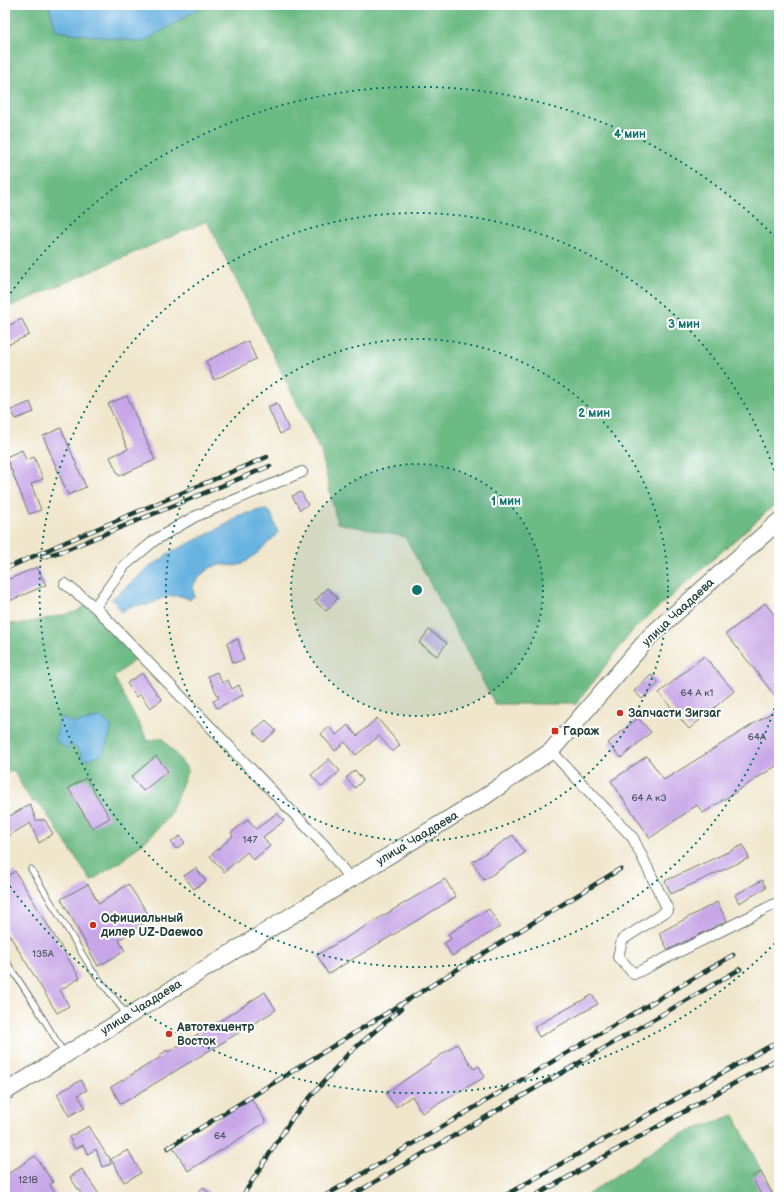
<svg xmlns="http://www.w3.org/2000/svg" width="784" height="1202" viewBox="0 0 784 1202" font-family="'Balsamiq Sans',sans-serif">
  <rect width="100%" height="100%" fill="#fff"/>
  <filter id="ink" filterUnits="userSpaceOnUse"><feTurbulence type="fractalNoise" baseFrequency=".025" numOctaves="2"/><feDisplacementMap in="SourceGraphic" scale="8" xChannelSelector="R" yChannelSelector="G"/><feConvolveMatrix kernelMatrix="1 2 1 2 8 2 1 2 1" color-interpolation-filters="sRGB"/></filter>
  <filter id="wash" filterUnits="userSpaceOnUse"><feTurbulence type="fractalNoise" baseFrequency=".012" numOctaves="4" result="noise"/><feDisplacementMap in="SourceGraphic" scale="16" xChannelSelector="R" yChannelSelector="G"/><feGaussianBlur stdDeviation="0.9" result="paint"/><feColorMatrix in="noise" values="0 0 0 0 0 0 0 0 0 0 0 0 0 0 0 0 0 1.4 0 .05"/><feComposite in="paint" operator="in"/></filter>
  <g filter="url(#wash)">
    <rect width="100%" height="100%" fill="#f0e6cc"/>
    <g fill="#6cba84" stroke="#467c5c" fill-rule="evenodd">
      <polygon points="5,5 49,5 56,31 143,42 205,5 779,5 779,501 633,630 576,704 495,704 405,537 337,523 321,452 207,221 5,309"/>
      <path d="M86 604 99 616 107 632 116 633 138 657 114 677 148 741 162 738 188 769 170 815 150 837 121 861 91 881 41 805 31 801 13 770 5 774V623L22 624 76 612ZM101 717 78 749 69 744 75 723Z"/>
      <polygon points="734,1115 774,1197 584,1197 673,1137"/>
    </g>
    <g fill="#68b2e0" stroke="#44788a">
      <polygon points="49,5 115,5 135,9 156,5 205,5 143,42 56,31"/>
      <path d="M264 509 271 513 278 533C269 542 250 562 239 565 233 567 226 564 220 565 208 566 200 576 193 585L194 596 190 600C181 594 170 595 160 599 157 600 154 603 151 604 139 608 134 601 122 612L112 599 151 566 162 559 167 554 204 536 232 521 237 516Z"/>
      <polygon points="60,717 75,723 101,717 112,727 103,755 84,760 78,749 69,744 68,750 55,740"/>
    </g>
    <g id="blocks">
      <g fill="#c7a7e7">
        <polygon points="22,319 29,335 5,346 5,327"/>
        <polygon points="248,341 256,359 214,380 206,361"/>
        <polygon points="127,396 155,460 119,476 110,457 128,449 108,404"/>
        <polygon points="30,402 34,412 16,419 11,410"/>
        <polygon points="277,403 289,430 280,434 268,407"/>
        <polygon points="61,428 86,487 68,495 43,436"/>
        <polygon points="22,450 26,460 34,457 43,479 31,484 41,510 29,514 6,457"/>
        <polygon points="301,492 308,505 300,510 292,496"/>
        <polygon points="37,567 46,585 5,603 5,581"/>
        <polygon points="327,588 338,598 326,611 315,601"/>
        <polygon points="765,603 779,621 779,702 756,671 726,634"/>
        <polygon points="429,630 447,643 437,656 419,643"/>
        <polygon points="238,639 244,660 233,663 227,643"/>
        <polygon points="704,656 734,691 689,729 659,693"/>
        <polygon points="217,672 222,683 228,680 232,689 239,685 243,695 217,708 213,701 219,698 208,676"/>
        <polygon points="142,673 162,700 150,708 140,694 136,697 127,683"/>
        <polygon points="651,675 659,683 642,699 634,691"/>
        <polygon points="779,708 779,764 703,813 697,805 650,838 611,781 647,756 664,780"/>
        <polygon points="377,718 400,745 393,752 379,736 356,755 345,742 335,751 321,734 329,727 336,735 348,725 357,736"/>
        <polygon points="638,718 651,732 621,758 608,743"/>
        <polygon points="266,720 276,731 263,742 253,731"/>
        <polygon points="156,756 168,771 143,791 131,777"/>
        <polygon points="329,759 340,771 322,787 311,775"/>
        <polygon points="355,770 363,780 355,788 346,778"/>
        <polygon points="86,778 110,818 92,828 68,788"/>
        <polygon points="30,804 36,820 45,820 53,834 39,843 30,823 5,838 5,819"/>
        <polygon points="277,813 284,821 263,837 270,846 253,860 247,852 224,872 210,856 233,836 231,833 248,819 256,829"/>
        <polygon points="513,835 525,853 484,880 472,862"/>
        <polygon points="180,836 185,843 176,849 171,842"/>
        <polygon points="743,845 749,858 671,894 665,881"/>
        <polygon points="196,868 206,881 194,889 184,876"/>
        <polygon points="15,871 80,978 60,990 69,1006 57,1013 5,928 5,878"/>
        <polygon points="445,879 456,897 328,974 317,955"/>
        <polygon points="762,880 766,888 739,903 735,895"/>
        <polygon points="88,884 99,904 128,884 151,918 119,940 125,951 98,966 61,899"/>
        <polygon points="717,902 727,921 668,950 659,933"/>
        <polygon points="489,909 500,927 452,956 444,943 451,939 448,934"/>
        <polygon points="265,992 276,1010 121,1104 111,1087 161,1057 160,1055 167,1050 168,1052 200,1033 199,1030 207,1025 209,1028"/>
        <polygon points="592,995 598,1004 539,1037 534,1027"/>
        <polygon points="457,1044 474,1069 479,1066 485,1077 422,1113 412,1096 396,1107 386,1093"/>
        <polygon points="81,1080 87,1090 78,1095 85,1107 69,1116 57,1094"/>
        <polygon points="251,1098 266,1122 188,1171 173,1147"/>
        <polygon points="89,1126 107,1156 109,1156 111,1164 102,1167 96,1149 88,1154 83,1145 75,1149 69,1137"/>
        <polygon points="128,1150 141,1173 124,1182 111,1159"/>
        <polygon points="35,1156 53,1182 50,1185 58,1197 5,1197 5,1176"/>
        <polygon points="82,1169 88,1178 101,1197 83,1197 76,1186 70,1177"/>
        <polygon points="761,1172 774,1197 762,1197 752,1177"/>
        <polygon points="203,1187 213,1197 194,1197"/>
      </g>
    </g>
  </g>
  <g filter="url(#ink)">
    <use href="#blocks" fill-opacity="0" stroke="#687869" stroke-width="1"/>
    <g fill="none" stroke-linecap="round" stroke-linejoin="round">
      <g stroke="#687869" stroke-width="7">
        <g id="lane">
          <polyline points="31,869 92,970 127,1015"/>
          <polyline points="5,959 35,1005 64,1053"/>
        </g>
      </g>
      <g stroke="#687869" stroke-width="12">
        <g id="street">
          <polyline points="65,584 95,607 326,847 350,879"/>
          <polyline points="95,607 124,566 155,540 194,517 302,472"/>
          <polyline points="551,751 633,838 668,910 622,940 618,957 634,974 779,902"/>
        </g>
      </g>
      <g stroke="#687869" stroke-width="18">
        <polyline id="primary" points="5,1092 484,797 551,751 651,635 779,521"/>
      </g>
      <use href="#lane" stroke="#fff" stroke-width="5"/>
      <use href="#street" stroke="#fff" stroke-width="10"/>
      <use href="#primary" stroke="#fff" stroke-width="16"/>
      <g stroke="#1f3d34" stroke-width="4.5">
        <g id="rail">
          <polyline points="42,557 63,551 270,466"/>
          <polyline points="5,569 61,544 267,457"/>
          <polyline points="168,1148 620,869"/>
          <polyline points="242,1197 293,1117 348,1054 401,1009"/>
          <polyline points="323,1197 733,955"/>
          <polyline points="349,1197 740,969"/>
          <polyline points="502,1197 779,1041"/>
          <polyline points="533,1197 779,1058"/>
        </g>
      </g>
      <use href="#rail" stroke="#fff" stroke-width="3" stroke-dasharray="9" stroke-linecap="butt"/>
    </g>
  </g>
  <circle cx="417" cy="590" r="126" fill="#0f766e" fill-opacity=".12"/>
  <g fill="none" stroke="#0f766e" stroke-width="2" stroke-dasharray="2 4">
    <circle cx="417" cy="590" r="126"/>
    <circle cx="417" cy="590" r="251"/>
    <path d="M778 697A377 377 0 1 1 778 483"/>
    <path d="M779 939A503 503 0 0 1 7 882M7 298A503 503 0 0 1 779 241"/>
  </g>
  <g fill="#c8321e" stroke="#fff" stroke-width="1.5">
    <circle cx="620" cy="713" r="4"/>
    <rect x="551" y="727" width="8" height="8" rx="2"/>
    <circle cx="93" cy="925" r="4"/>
    <circle cx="169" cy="1034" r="4"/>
  </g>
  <g text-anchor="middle" stroke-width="4" stroke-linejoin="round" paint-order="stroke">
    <g font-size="10" fill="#495861">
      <text x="697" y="696">64 А к1</text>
      <text x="757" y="740">64А</text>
      <text x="649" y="801">64 А к3</text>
      <text x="250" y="843">147</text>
      <text x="43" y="957">135А</text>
      <text x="220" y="1139">64</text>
      <text x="28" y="1183">121В</text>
    </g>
    <g font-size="12" fill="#1f3d34" stroke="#fff">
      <text transform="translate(678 612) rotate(-43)" y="4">улица Чаадаева</text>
      <text transform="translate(417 838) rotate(-31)" y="4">улица Чаадаева</text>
      <text transform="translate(141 1007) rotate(-32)" y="4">улица Чаадаева</text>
    </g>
    <g font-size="12" font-weight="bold" fill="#1f3d34" stroke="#fff" text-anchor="start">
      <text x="628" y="717">Запчасти Зигзаг</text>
      <text x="563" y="735">Гараж</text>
      <text x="101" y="922">Официальный<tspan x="101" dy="14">дилер UZ-Daewoo</tspan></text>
      <text x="177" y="1031">Автотехцентр<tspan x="177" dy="14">Восток</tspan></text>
    </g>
  </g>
  <circle cx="417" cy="590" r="6" fill="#0f766e" stroke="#fff" stroke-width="2"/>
  <g font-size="12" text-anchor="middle" font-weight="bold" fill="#0f766e" stroke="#fff" stroke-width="4" stroke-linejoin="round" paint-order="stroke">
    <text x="630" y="138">4 мин</text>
    <text x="684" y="328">3 мин</text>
    <text x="594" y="417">2 мин</text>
    <text x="506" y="505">1 мин</text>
  </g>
  <rect width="784" height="1202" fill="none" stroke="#fff" stroke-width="20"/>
</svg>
